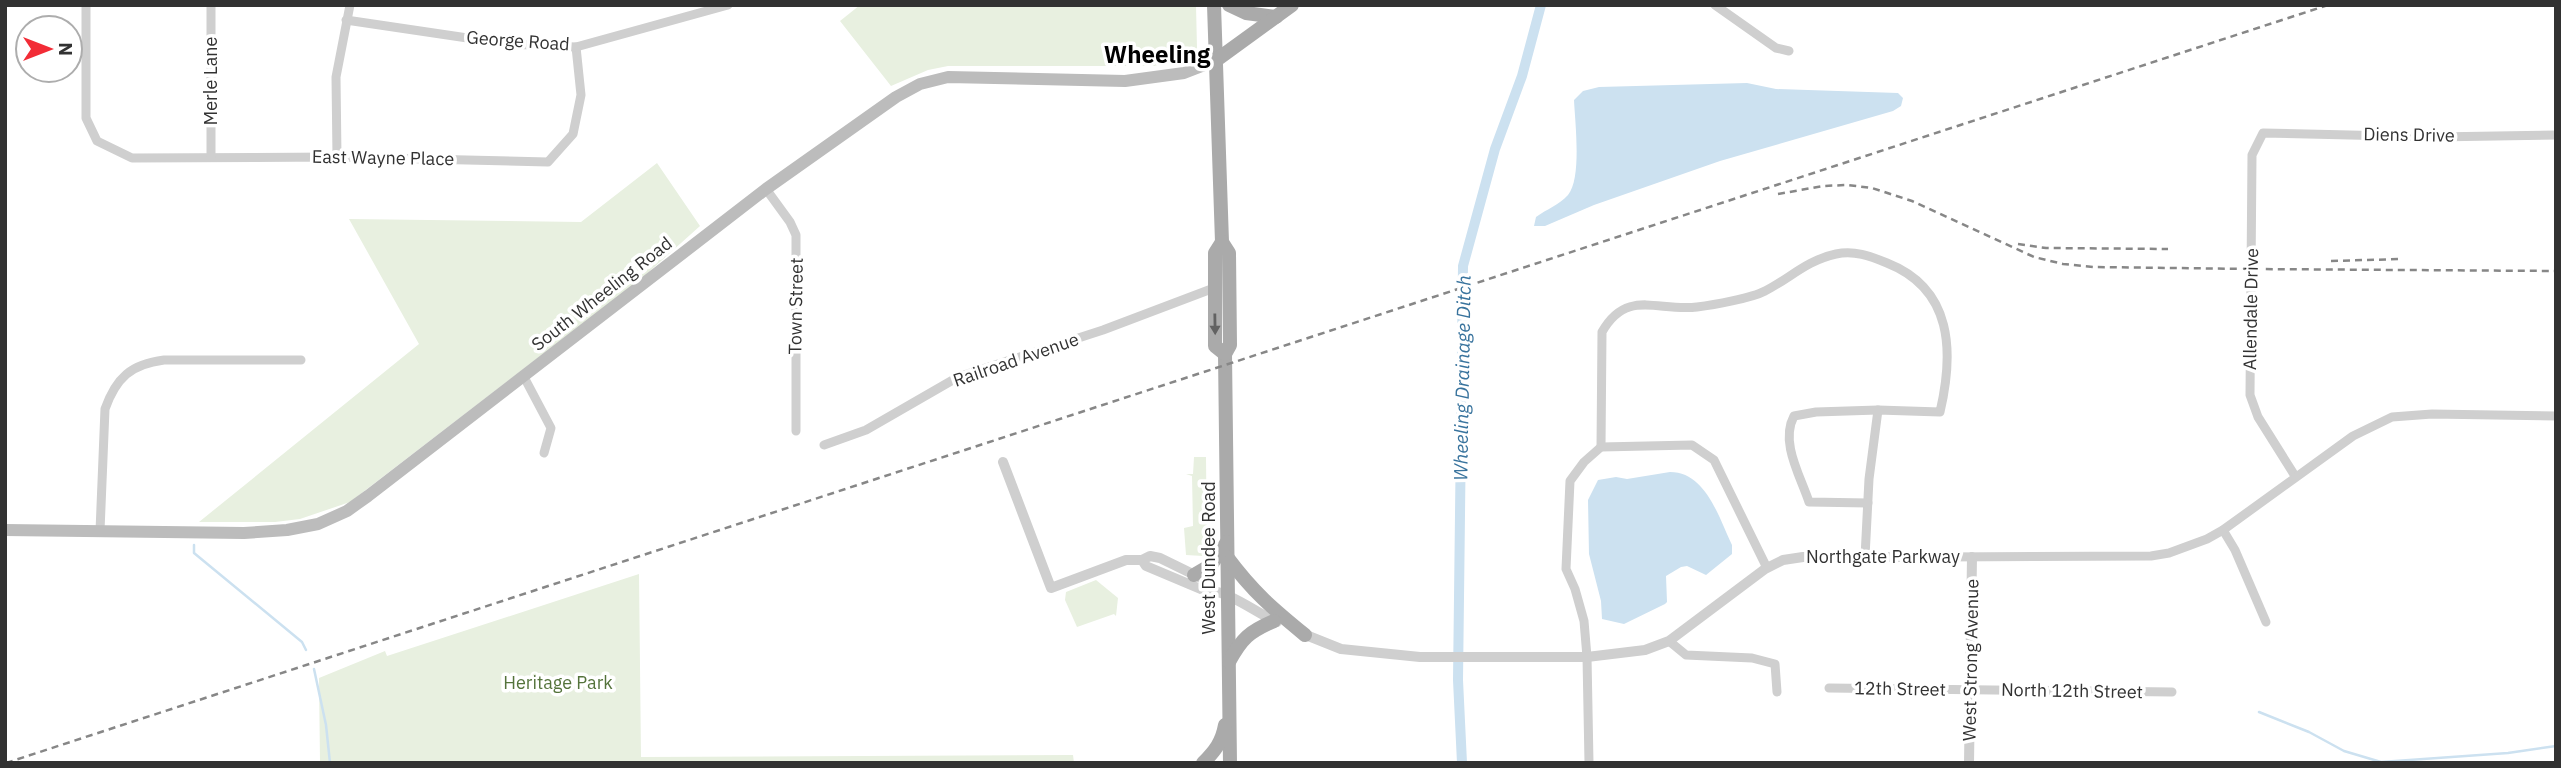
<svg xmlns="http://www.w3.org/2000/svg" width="2561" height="768" viewBox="0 0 2561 768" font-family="'IBM Plex Sans',sans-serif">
  <rect width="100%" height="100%" fill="#fff"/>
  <g fill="#e8f0e0">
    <polygon points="860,5 1196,5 1197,48 1183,58 1154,66 948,66 928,70 891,86 840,21"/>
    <polygon points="657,163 700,226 642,278 350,502 300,519 275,522 199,522 419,344 349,219 581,222"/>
    <polygon points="1194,457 1206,457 1207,554 1203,556 1186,555 1184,528 1193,526 1192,476 1186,474 1193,474"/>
    <polygon points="639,574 641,757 1073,755 1074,763 320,763 319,678 385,651 387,656"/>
    <polygon points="1096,580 1118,598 1116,616 1114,614 1077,627 1065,600 1066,592"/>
  </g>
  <g fill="#cce1f0">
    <path d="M1747 83 1776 89 1898 93 1903 98 1901 106 1893 111 1720 161 1594 205 1545 226H1534L1536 217C1547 209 1559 205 1568 195 1582 178 1575 122 1574 100L1583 91 1599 87Z"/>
    <path d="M1670 472C1706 472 1719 518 1732 545V554L1706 575 1687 566 1681 567 1666 576 1667 602 1665 604 1624 624 1602 619 1601 601 1589 554 1588 500 1598 480 1616 477 1627 479Z"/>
  </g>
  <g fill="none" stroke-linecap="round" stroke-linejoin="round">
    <g stroke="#cce1f0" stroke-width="2.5">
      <polyline points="194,545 194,553 302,642 306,650"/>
      <polyline points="314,669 326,725 330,763"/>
      <polyline points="2259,712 2309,732 2344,751 2381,762 2508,753 2556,746"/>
    </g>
    <polyline stroke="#cce1f0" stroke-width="10" points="1462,763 1458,680 1463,266 1495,149 1522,76 1541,5"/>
    <g stroke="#cfcfcf" stroke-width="9">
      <polyline points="86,5 86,118 97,141 132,158 337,157 548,162 573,134 581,95 576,47"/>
      <polyline points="211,5 211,156"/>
      <polyline points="1715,5 1776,48 1789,51"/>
      <polyline points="346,20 508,44 576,47 728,5"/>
      <polyline points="337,157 336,77 350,5"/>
      <polyline points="766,189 790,222 796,235 796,431"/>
      <polyline points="524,377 551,428 544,453"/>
      <polyline points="824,445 866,430 958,377 1103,330 1214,288"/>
      <path d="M1601 447 1602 332C1627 288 1658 312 1697 307 1713 305 1752 298 1765 291 1789 279 1807 260 1836 254 1854 250 1870 256 1887 263 1953 289 1954 352 1940 412L1878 410 1869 479 1865 557"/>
      <polyline points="2295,476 2258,417 2250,395 2252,155 2263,133 2435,137 2556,135"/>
      <path d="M1868 503 1809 502C1800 475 1780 442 1794 416L1816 412 1878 410"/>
      <polyline points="2223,530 2235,550 2266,622"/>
      <path d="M100 531 105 409C116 378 131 364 164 360H301"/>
      <polyline points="1941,557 2151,556 2169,553 2207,539 2223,530 2353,436 2392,417 2432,414 2556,416"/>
      <polyline points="1669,641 1686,655 1752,658 1775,664 1777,692"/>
      <polyline points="1829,688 2172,692"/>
      <polyline points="1589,763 1587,657 1584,621 1575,589 1566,569 1570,481 1584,462 1601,447 1692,445 1714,460 1767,568"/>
    </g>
    <g stroke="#cfcfcf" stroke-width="10">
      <polyline points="1003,462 1051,588 1126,560 1142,560 1150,556 1160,558 1205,580 1212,589"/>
      <path d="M1142 560 1146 566 1203 590C1225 588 1256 613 1277 622"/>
      <polyline points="1301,633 1341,649 1420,657 1587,657 1645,650 1669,641 1765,569 1783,560 1803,557 1941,557"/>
      <polyline points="1969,763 1972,557"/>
    </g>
    <polyline stroke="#bcbcbc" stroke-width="12" points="5,530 244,533 287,530 318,524 347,511 368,496 766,189 896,97 920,84 948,77 1125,81 1184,73 1215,61"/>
    <g stroke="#aaa" stroke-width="14">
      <polyline points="1214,5 1222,242 1229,253 1230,345 1225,354 1230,763"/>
      <polyline points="1229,5 1246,13 1276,17"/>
      <polyline points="1215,61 1292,5"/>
      <polyline points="1222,242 1215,253 1215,346 1225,354"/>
      <path d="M1227 557C1253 592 1272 608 1305 635"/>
      <polyline points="1194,575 1211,565 1227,542"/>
      <path d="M1229 662C1242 638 1249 632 1274 621"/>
      <path d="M1203 763C1215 751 1222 742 1225 725"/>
    </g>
    <g stroke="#878787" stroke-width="2.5" stroke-dasharray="7 5" stroke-linecap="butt">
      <polyline points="1778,194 1823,186 1847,185 1872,188 1912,201 2034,257 2063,264 2093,267 2252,269 2556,271"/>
      <polyline points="2018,244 2046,248 2168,249"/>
      <polyline points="2331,261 2401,259"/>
      <polyline points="6,763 2328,5"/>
    </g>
  </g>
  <defs><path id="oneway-solid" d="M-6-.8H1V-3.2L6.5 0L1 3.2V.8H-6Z" transform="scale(1.75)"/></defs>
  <use fill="#626262" href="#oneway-solid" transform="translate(1215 324) rotate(89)"/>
  <g text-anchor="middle" stroke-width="7" stroke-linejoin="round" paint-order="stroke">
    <g font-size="18" fill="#323232" stroke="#fff">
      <text transform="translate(518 41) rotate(4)" y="6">George Road</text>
      <text transform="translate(211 81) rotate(-90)" y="6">Merle Lane</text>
      <text transform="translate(2409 135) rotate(1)" y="6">Diens Drive</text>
      <text transform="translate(383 158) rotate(1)" y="6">East Wayne Place</text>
      <text transform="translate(602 294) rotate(-38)" y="6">South Wheeling Road</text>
      <text transform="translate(796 306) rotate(-89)" y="6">Town Street</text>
      <text transform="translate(2251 309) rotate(-89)" y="6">Allendale Drive</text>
      <text transform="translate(1016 360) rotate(-19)" y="6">Railroad Avenue</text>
      <text x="1883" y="563">Northgate Parkway</text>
      <text transform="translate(1209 558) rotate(-90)" y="6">West Dundee Road</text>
      <text transform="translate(1971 660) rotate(-89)" y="6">West Strong Avenue</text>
      <text transform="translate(1900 689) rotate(1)" y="6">12th Street</text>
      <text transform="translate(2072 691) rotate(1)" y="6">North 12th Street</text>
    </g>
    <g font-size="18" fill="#54733b" stroke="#fff">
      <text x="558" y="689">Heritage Park</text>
    </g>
    <g font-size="19" font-style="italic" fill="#38739d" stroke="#fff">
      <text transform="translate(1462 378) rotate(-89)" y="7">Wheeling Drainage Ditch</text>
    </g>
    <g font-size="24" font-weight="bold" fill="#000" stroke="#fff">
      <text x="1157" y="63">Wheeling</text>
    </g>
  </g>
  <rect width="2561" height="768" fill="none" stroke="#323232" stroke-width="14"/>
  <g transform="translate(49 49) rotate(90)"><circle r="33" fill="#ffffff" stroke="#adadad" stroke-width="2"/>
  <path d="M0-5L12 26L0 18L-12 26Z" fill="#f22c36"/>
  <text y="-10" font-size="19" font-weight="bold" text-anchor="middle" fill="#323232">N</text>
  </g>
</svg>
